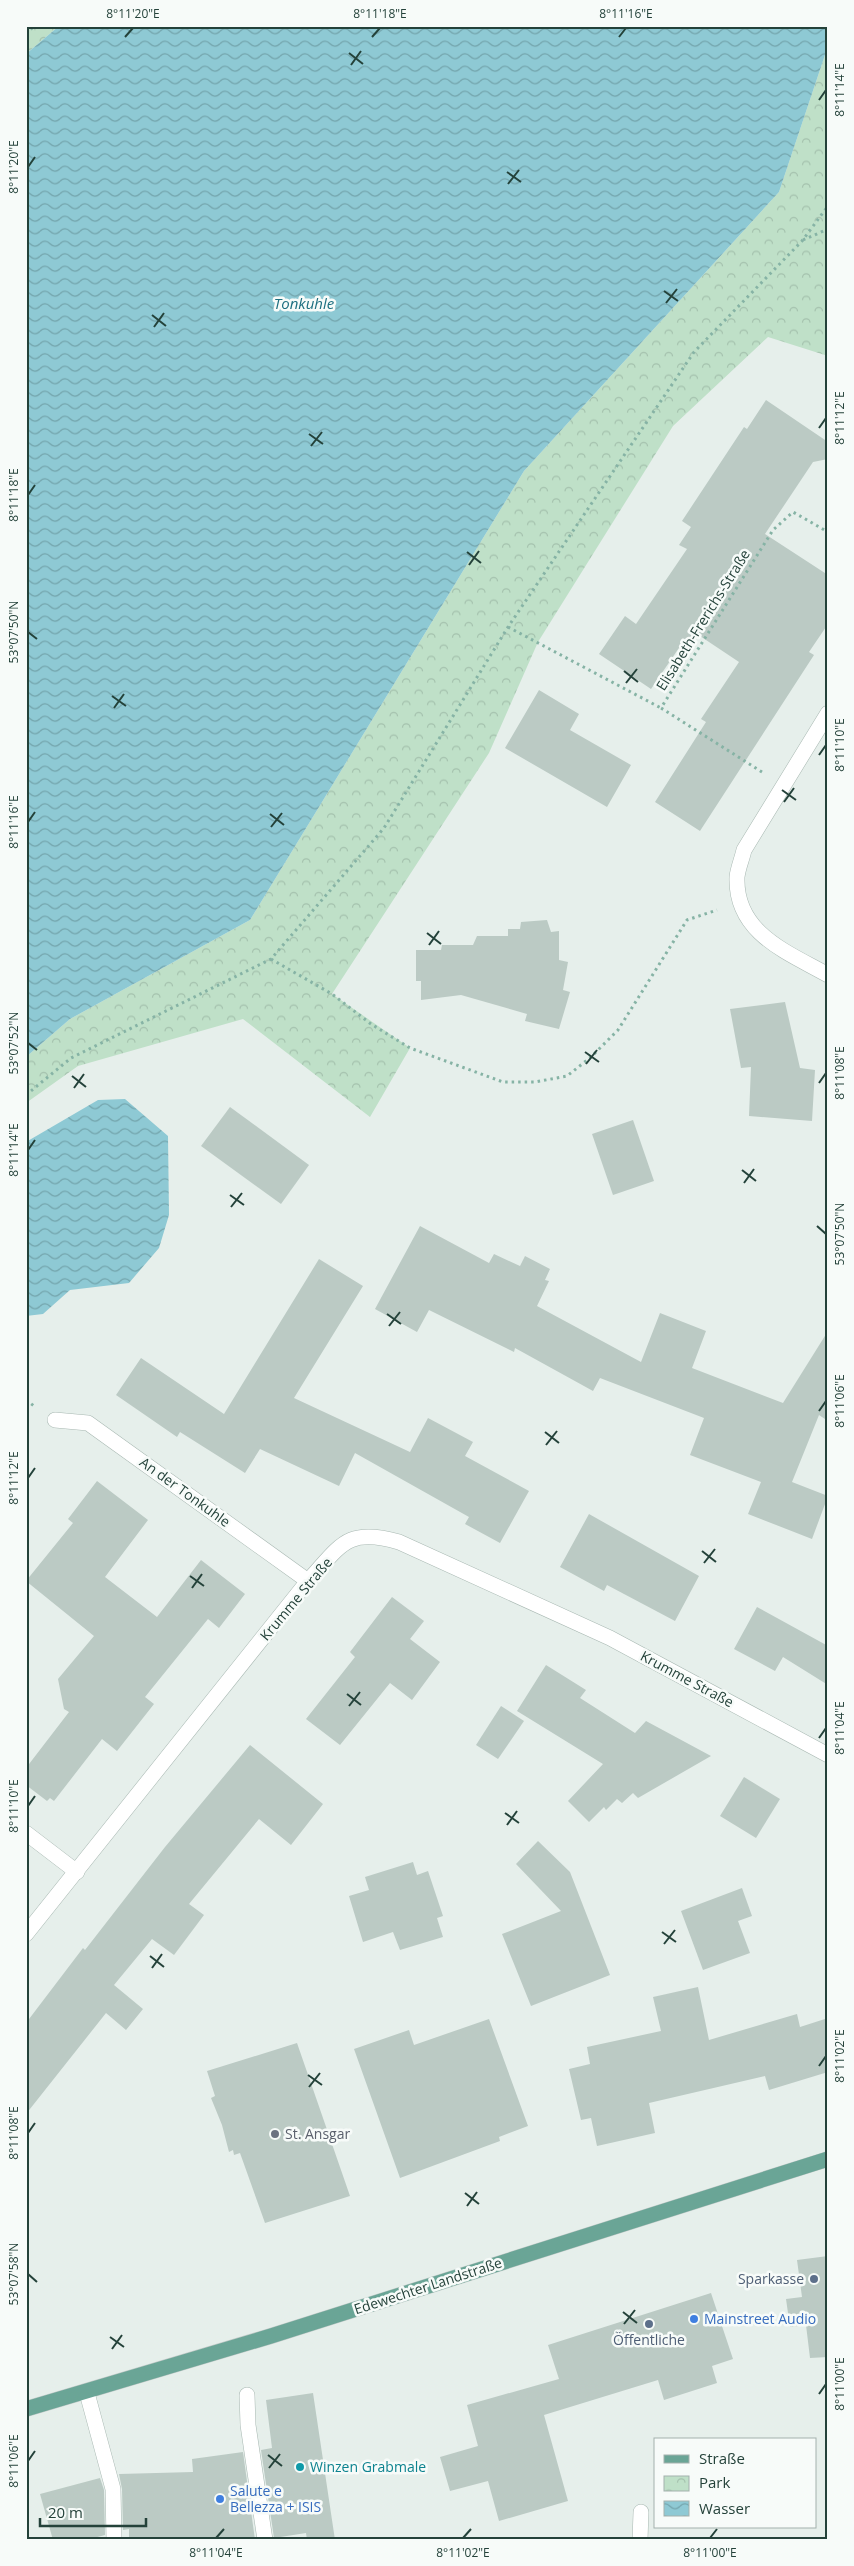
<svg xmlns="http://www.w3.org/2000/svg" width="854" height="2566" viewBox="0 0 854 2566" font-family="'Open Sans',sans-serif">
  <defs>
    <pattern id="park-crowns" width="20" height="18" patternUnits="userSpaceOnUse" patternTransform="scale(1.25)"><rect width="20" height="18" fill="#bfe0c8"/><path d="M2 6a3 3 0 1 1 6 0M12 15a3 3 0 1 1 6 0" fill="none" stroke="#a4c1ad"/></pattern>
    <pattern id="water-waves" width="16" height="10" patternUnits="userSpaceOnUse" patternTransform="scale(1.25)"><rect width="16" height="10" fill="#8ec9d4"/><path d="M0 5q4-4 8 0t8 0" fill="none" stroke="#74a5ad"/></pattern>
  </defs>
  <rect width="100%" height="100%" fill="#e6efeb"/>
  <g fill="url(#park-crowns)">
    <polygon points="26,26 59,26 26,54"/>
    <polygon points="828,46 828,356 768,337 673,426 538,642 489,753 332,994 410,1048 370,1117 243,1019 78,1066 26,1103 26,1057 70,1019 250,920 524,471 779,192"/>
  </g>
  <g fill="url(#water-waves)">
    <polygon points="59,26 828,26 828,46 779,192 524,471 250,920 70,1019 26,1057 26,54"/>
    <polygon points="125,1099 168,1136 169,1215 159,1248 129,1283 70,1290 43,1314 26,1316 26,1142 98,1100"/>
  </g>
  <g fill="#bbcac4">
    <polygon points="766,400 828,442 828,459 813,462 765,534 828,575 828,624 809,652 814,655 700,831 655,802 706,722 701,719 739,662 694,632 686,644 683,642 651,689 599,654 625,616 636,624 687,549 679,545 691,527 682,521 744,427 747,429"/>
    <polygon points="539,690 579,714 570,730 631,765 607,807 505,748"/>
    <polygon points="547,920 551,932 559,931 559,960 568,962 563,990 570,992 559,1029 525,1021 527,1014 461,995 421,1000 421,981 416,981 416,950 441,950 442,945 473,945 477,936 508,936 508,929 520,929 521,922"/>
    <polygon points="785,1002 800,1068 815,1070 812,1121 749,1116 751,1067 741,1068 730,1009"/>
    <polygon points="230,1107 309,1165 281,1204 201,1146"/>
    <polygon points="633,1120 654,1181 613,1195 592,1134"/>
    <polygon points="420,1226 489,1263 494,1254 520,1266 525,1256 550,1269 545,1280 549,1281 537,1306 641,1362 660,1313 706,1331 692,1368 783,1403 828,1331 828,1421 819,1415 792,1482 828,1496 812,1539 748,1514 761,1482 690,1455 704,1418 600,1378 593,1391 515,1348 514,1352 429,1310 417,1332 375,1309"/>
    <polygon points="319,1259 363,1286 294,1398 410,1452 428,1418 473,1442 465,1456 529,1491 500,1543 465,1524 469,1517 355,1453 339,1486 260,1449 245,1473 180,1432 177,1437 116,1395 141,1358 224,1414"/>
    <polygon points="97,1481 148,1520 105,1577 157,1617 201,1560 245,1594 219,1628 208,1619 145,1697 154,1704 117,1751 102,1739 54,1801 50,1798 47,1801 26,1785 26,1768 69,1712 64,1709 58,1679 94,1636 26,1581 73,1523 68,1519"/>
    <polygon points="589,1514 699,1576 675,1621 607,1585 604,1591 560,1567"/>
    <polygon points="392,1597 424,1621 410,1639 440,1662 412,1700 390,1683 340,1745 306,1719 355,1657 350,1652"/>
    <polygon points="757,1607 828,1646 828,1685 783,1657 775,1671 734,1649"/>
    <polygon points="546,1665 586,1690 580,1698 635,1733 646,1721 711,1756 638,1798 633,1793 622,1803 617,1799 606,1810 604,1807 589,1822 568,1801 603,1764 517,1711"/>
    <polygon points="501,1706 524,1721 498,1759 476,1745"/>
    <polygon points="250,1745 323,1804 291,1845 259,1819 189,1904 204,1915 174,1955 152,1939 114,1985 143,2009 126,2030 106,2013 26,2114 26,2023 83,1948 85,1950 165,1847"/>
    <polygon points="744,1777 780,1799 756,1838 720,1816"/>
    <polygon points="538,1841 570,1872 610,1975 531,2006 502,1934 561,1911 516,1864"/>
    <polygon points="413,1862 417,1875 428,1871 443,1916 437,1918 443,1937 400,1950 393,1932 363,1942 349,1896 369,1890 365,1877"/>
    <polygon points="742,1888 752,1916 738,1921 750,1953 703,1970 681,1911"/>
    <polygon points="698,1987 709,2040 797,2014 800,2027 828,2018 828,2072 769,2090 765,2076 649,2103 655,2133 597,2146 591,2118 581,2120 569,2069 590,2064 587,2047 661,2031 653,1997"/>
    <polygon points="489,2019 528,2126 499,2137 500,2141 400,2178 354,2049 409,2030 414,2045"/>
    <polygon points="297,2043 350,2196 265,2223 240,2153 234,2155 233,2150 229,2152 222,2125 211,2098 215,2096 207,2071"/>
    <polygon points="828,2256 828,2357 810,2358 806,2325 790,2327 786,2299 802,2297 797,2260"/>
    <polygon points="711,2293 733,2359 712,2366 717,2383 664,2400 658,2380 544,2415 568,2501 499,2521 488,2481 450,2491 440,2457 478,2446 467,2405 559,2379 548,2345"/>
    <polygon points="313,2393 335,2540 307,2540 306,2533 274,2538 261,2450 272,2448 266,2400"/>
    <polygon points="243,2452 255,2540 129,2540 129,2529 123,2530 122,2489 119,2474 193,2472 192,2459"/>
    <polygon points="100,2478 104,2490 105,2535 86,2540 53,2540 40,2494"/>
  </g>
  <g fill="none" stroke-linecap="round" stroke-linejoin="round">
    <g stroke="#a8b8b2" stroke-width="16">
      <g id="minor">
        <path d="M828 713 744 850C742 859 738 868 737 877 735 933 787 952 828 975"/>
        <polyline points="55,1420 88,1423 308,1581"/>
        <polyline points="26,1833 77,1872"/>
        <path d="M26 1934 308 1581C341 1545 347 1527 399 1542L610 1638 828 1755"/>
        <polyline points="87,2393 113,2489 114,2540"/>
        <polyline points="247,2395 248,2425 265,2540"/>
        <polyline points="640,2540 641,2512"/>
      </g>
    </g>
    <g stroke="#c2cac8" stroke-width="16">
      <polyline id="major" points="26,2409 271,2336 828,2159"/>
    </g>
    <g stroke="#86b3a5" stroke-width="3" stroke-dasharray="2.5 4" stroke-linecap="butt">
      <polyline points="26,34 34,26"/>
      <polyline points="803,240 828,229"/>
      <polyline points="508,627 661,708"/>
      <polyline points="762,772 661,708 773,530 793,512 828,532"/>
      <polyline points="271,959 332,994 371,1024 410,1048 503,1082 535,1082 567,1076 591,1057 618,1030 687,920 717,910"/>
      <polyline points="26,1095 71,1058 271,959 384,828 508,627 694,352 802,241 828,206"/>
      <polyline points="26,1400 34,1406"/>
    </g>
    <use href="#minor" stroke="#fff" stroke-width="15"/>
    <use href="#major" stroke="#6aa596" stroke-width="15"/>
  </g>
  <path fill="none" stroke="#24423a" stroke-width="2" d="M125 37 133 28M372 37 380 28M619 37 626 28M349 53 363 64M351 65 361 51M819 100 826 90M28 167 35 157M507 172 521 182M508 184 519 170M664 291 678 301M666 303 677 289M152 315 166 326M154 327 164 313M819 428 826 418M309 434 323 444M311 446 322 432M28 495 35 485M467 552 481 563M469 565 479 551M28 632 37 639M624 671 638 682M626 683 637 669M112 696 126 706M114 708 124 694M819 755 826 745M782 790 796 800M784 802 794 788M270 814 284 825M28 822 35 812M271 827 282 813M427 933 441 944M429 945 439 931M28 1043 37 1050M585 1052 599 1062M586 1064 597 1050M72 1076 86 1087M819 1083 826 1073M74 1088 84 1074M28 1150 35 1140M742 1170 756 1181M744 1183 754 1169M230 1195 244 1205M231 1207 242 1193M817 1226 826 1234M387 1314 401 1324M389 1326 400 1312M819 1411 826 1401M545 1432 559 1443M546 1445 557 1431M28 1478 35 1468M702 1551 716 1562M704 1563 715 1549M190 1576 204 1586M192 1588 202 1574M347 1694 361 1705M349 1706 360 1692M819 1738 826 1728M28 1806 35 1796M505 1813 519 1823M507 1825 517 1811M662 1932 676 1942M664 1944 675 1930M150 1956 164 1967M152 1968 162 1954M819 2066 826 2056M308 2075 322 2085M309 2087 320 2073M28 2133 35 2123M465 2193 479 2204M467 2206 477 2192M28 2274 37 2282M623 2312 637 2323M624 2324 635 2310M110 2337 124 2347M112 2349 122 2335M819 2394 826 2384M268 2455 282 2466M28 2461 35 2451M269 2468 280 2454M216 2538 224 2529M463 2538 471 2529M710 2538 717 2529"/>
  <circle fill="#6b7280" stroke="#f7fbf9" stroke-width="2" cx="275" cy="2134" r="5"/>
  <g fill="#5c6f8a" stroke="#f7fbf9" stroke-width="2">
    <circle cx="814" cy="2279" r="5"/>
    <circle cx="649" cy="2324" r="5"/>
  </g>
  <g fill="#3f7fe0" stroke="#f7fbf9" stroke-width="2">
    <circle cx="694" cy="2319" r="5"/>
    <circle cx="220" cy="2499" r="5"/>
  </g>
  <circle fill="#0f9aa8" stroke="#f7fbf9" stroke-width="2" cx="300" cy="2467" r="5"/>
  <g text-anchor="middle" stroke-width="5" stroke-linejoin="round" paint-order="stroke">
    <g font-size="14" fill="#24423a" stroke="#f7fbf9">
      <text transform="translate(703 620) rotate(-58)" y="5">Elisabeth-Frerichs-Straße</text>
      <text transform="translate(185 1492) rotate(36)" y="5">An der Tonkuhle</text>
      <text transform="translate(296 1599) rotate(-50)" y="5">Krumme Straße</text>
      <text transform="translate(687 1679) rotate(28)" y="5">Krumme Straße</text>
      <text transform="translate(428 2286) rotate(-18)" y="5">Edewechter Landstraße</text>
    </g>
    <g font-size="14" fill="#5b616d" stroke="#f7fbf9" text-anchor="start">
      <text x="285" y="2139">St. Ansgar</text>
    </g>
    <g font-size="14" fill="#4e5e75" stroke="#f7fbf9" text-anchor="end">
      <text x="804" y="2284">Sparkasse</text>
      <text x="649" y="2345" text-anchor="middle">Öffentliche</text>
    </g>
    <g font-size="14" fill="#366cbe" stroke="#f7fbf9" text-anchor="start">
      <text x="704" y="2324">Mainstreet Audio</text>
      <text x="230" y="2496">Salute e<tspan x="230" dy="16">Bellezza + ISIS</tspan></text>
    </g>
    <g font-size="14" fill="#0d838f" stroke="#f7fbf9" text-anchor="start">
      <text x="310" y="2472">Winzen Grabmale</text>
    </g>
    <g font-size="15" font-style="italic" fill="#1c6f80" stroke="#f7fbf9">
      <text x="304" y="309">Tonkuhle</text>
    </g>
  </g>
  <rect width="854" height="2566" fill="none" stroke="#f7fbf9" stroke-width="55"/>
  <rect x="654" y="2438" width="162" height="90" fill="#f7fbf9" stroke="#a3b1ad"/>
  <rect x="664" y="2455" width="25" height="8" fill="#6aa596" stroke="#a3b1ad"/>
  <text x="699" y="2464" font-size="15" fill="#24423a">Straße</text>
  <rect x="664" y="2476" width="25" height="15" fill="url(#park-crowns)" stroke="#a3b1ad"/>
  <text x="699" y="2488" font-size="15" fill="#24423a">Park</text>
  <rect x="664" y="2501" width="25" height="15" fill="url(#water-waves)" stroke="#a3b1ad"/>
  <text x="699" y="2514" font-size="15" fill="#24423a">Wasser</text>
  <path d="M40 2518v8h106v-8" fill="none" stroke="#24423a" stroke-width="2.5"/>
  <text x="48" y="2518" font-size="15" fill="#24423a" stroke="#f7fbf9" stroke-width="4" paint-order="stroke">20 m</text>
  <rect x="28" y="28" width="798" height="2510" fill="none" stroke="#24423a" stroke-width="2"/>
  <g font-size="12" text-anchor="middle" fill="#24423a">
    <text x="133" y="18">8°11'20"E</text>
    <text x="380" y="18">8°11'18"E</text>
    <text x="626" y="18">8°11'16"E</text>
    <text transform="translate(840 90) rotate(-90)" y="4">8°11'14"E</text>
    <text transform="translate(14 167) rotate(-90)" y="4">8°11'20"E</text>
    <text transform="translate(840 418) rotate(-90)" y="4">8°11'12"E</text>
    <text transform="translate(14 495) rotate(-90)" y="4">8°11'18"E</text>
    <text transform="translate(14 632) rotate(-90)" y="4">53°07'50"N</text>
    <text transform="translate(840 745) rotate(-90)" y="4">8°11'10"E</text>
    <text transform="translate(14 822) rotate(-90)" y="4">8°11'16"E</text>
    <text transform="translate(14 1043) rotate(-90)" y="4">53°07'52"N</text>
    <text transform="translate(840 1073) rotate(-90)" y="4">8°11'08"E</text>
    <text transform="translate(14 1150) rotate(-90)" y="4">8°11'14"E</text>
    <text transform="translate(840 1234) rotate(-90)" y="4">53°07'50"N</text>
    <text transform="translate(840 1401) rotate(-90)" y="4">8°11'06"E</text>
    <text transform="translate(14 1478) rotate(-90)" y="4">8°11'12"E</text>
    <text transform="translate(840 1728) rotate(-90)" y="4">8°11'04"E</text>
    <text transform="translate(14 1806) rotate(-90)" y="4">8°11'10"E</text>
    <text transform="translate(840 2056) rotate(-90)" y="4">8°11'02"E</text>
    <text transform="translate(14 2133) rotate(-90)" y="4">8°11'08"E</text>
    <text transform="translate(14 2274) rotate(-90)" y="4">53°07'58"N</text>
    <text transform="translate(840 2384) rotate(-90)" y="4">8°11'00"E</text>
    <text transform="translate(14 2461) rotate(-90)" y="4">8°11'06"E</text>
    <text x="216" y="2557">8°11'04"E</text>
    <text x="463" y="2557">8°11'02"E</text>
    <text x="710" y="2557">8°11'00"E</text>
  </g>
</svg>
